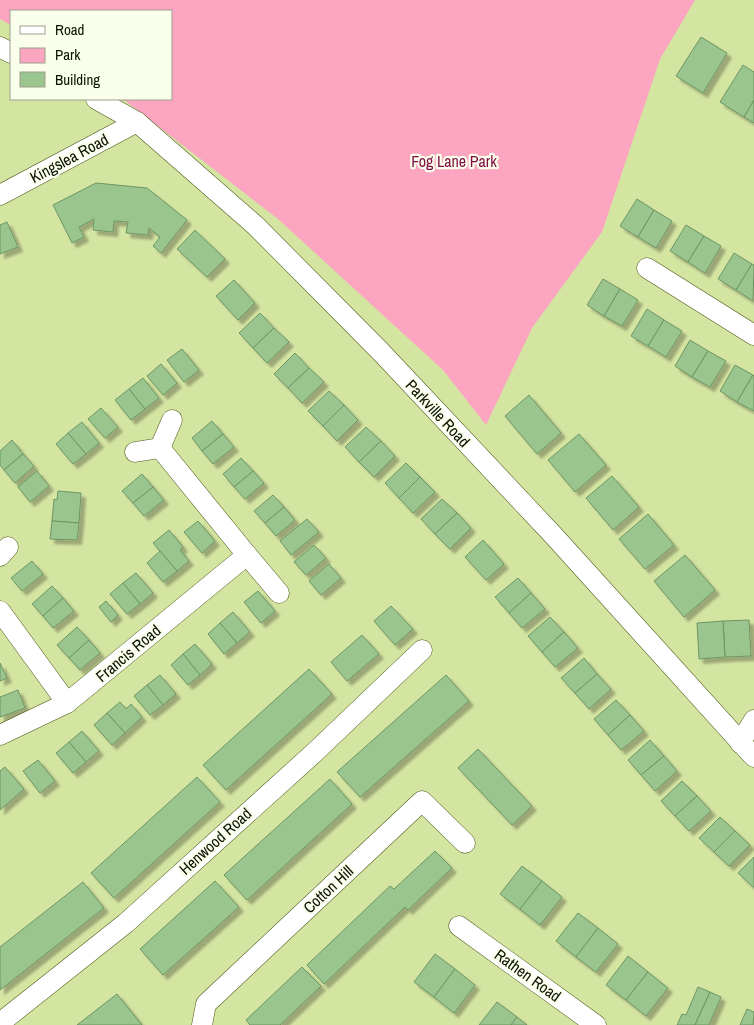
<svg xmlns="http://www.w3.org/2000/svg" width="754" height="1025" viewBox="0 0 754 1025" font-family="'Archivo Narrow',sans-serif">
  <defs>
    <filter id="shadow"><feDropShadow dx="4.5" dy="4.5" stdDeviation="1" flood-color="#0004"/></filter>
  </defs>
  <rect width="100%" height="100%" fill="#d4e4a1"/>
  <polygon fill="#fba5c1" points="0,0 695,0 660,59 602,232 532,328 486,425 443,370 278,219 123,99 171,99 171,11 11,11 11,25 0,19"/>
  <g fill="#9ac58e" stroke="#6d9662" filter="url(#shadow)">
    <polygon points="701,37 727,53 703,93 676,76"/>
    <polygon points="743,65 754,72 754,100 744,117 720,102"/>
    <polygon points="754,100 754,123 744,117"/>
    <polygon points="96,183 147,188 187,220 161,253 153,246 160,237 149,228 148,235 126,233 128,222 114,221 113,232 93,230 94,219 79,227 84,237 72,243 53,205"/>
    <polygon points="637,199 654,210 638,237 620,226"/>
    <polygon points="654,210 672,221 656,248 638,237"/>
    <polygon points="7,222 18,247 0,254 0,225"/>
    <polygon points="686,225 704,236 688,262 670,251"/>
    <polygon points="195,230 225,259 207,277 177,249"/>
    <polygon points="704,236 721,246 705,273 688,262"/>
    <polygon points="734,253 752,264 736,290 718,279"/>
    <polygon points="752,264 754,265 753,301 736,290"/>
    <polygon points="603,279 620,289 604,316 587,305"/>
    <polygon points="234,280 255,303 238,320 216,296"/>
    <polygon points="620,289 638,300 622,326 604,316"/>
    <polygon points="647,309 664,320 648,346 631,336"/>
    <polygon points="260,313 274,328 253,348 239,333"/>
    <polygon points="664,320 682,331 666,357 648,346"/>
    <polygon points="274,328 289,342 267,363 253,348"/>
    <polygon points="690,340 708,351 692,377 675,366"/>
    <polygon points="182,349 199,370 184,382 167,360"/>
    <polygon points="708,351 726,361 710,387 692,377"/>
    <polygon points="295,353 309,368 288,388 274,374"/>
    <polygon points="161,364 177,383 163,395 147,376"/>
    <polygon points="735,365 753,375 737,402 720,391"/>
    <polygon points="309,368 324,382 302,403 288,388"/>
    <polygon points="753,375 754,376 754,411 737,402"/>
    <polygon points="143,378 159,398 145,409 129,389"/>
    <polygon points="129,389 145,409 131,420 115,400"/>
    <polygon points="329,391 344,405 323,426 308,411"/>
    <polygon points="529,395 561,433 537,454 505,416"/>
    <polygon points="344,405 358,420 337,441 323,426"/>
    <polygon points="101,408 118,427 105,438 88,419"/>
    <polygon points="212,421 223,434 202,451 192,438"/>
    <polygon points="82,422 99,443 86,454 68,433"/>
    <polygon points="366,427 381,441 359,462 345,447"/>
    <polygon points="68,433 86,454 73,464 56,444"/>
    <polygon points="223,434 234,447 213,464 202,451"/>
    <polygon points="579,434 606,465 575,492 548,460"/>
    <polygon points="12,440 23,454 4,470 0,465 0,451"/>
    <polygon points="381,441 395,456 374,477 359,462"/>
    <polygon points="23,454 34,466 15,483 4,470"/>
    <polygon points="241,458 253,471 234,487 223,474"/>
    <polygon points="406,463 420,477 399,498 385,483"/>
    <polygon points="37,471 49,486 30,502 18,487"/>
    <polygon points="253,471 264,483 245,499 234,487"/>
    <polygon points="142,474 153,487 133,503 122,491"/>
    <polygon points="612,476 639,507 613,530 586,498"/>
    <polygon points="420,477 435,492 413,513 399,498"/>
    <polygon points="153,487 164,500 144,516 133,503"/>
    <polygon points="58,491 81,493 79,523 52,521 54,499 57,500"/>
    <polygon points="273,495 284,507 265,523 254,511"/>
    <polygon points="442,499 457,513 435,534 421,519"/>
    <polygon points="284,507 295,520 276,536 265,523"/>
    <polygon points="457,513 471,528 450,549 435,534"/>
    <polygon points="648,514 674,545 645,569 619,539"/>
    <polygon points="307,519 319,532 291,555 280,541"/>
    <polygon points="52,521 79,523 77,540 50,539"/>
    <polygon points="198,521 215,541 202,553 184,532"/>
    <polygon points="169,530 183,547 180,550 189,561 177,571 153,543"/>
    <polygon points="483,540 504,564 486,580 465,557"/>
    <polygon points="314,545 326,558 306,575 294,562"/>
    <polygon points="160,551 177,571 163,582 147,563"/>
    <polygon points="685,555 715,590 684,617 654,581"/>
    <polygon points="32,561 43,574 22,591 11,578"/>
    <polygon points="329,564 341,578 321,595 309,581"/>
    <polygon points="136,573 153,593 140,604 123,583"/>
    <polygon points="518,578 531,593 509,613 495,597"/>
    <polygon points="123,583 140,604 127,614 110,594"/>
    <polygon points="52,586 63,598 43,616 32,604"/>
    <polygon points="258,591 275,611 261,623 244,602"/>
    <polygon points="531,593 545,609 522,628 509,613"/>
    <polygon points="63,598 74,611 53,628 43,616"/>
    <polygon points="106,601 118,615 111,622 99,607"/>
    <polygon points="391,606 413,629 395,645 374,621"/>
    <polygon points="233,612 250,632 237,643 220,623"/>
    <polygon points="550,617 564,632 542,652 528,636"/>
    <polygon points="749,620 751,656 725,657 723,621"/>
    <polygon points="723,621 725,657 699,659 697,623"/>
    <polygon points="220,623 237,643 224,654 208,634"/>
    <polygon points="77,627 89,640 69,658 57,645"/>
    <polygon points="564,632 578,648 555,667 542,652"/>
    <polygon points="362,635 379,654 347,681 331,662"/>
    <polygon points="89,640 100,653 80,670 69,658"/>
    <polygon points="195,644 212,664 200,675 183,654"/>
    <polygon points="183,654 200,675 188,685 171,665"/>
    <polygon points="584,658 597,674 575,693 561,678"/>
    <polygon points="0,663 7,678 0,681"/>
    <polygon points="309,669 332,694 226,790 203,765"/>
    <polygon points="597,674 611,689 589,709 575,693"/>
    <polygon points="160,675 176,694 163,705 147,685"/>
    <polygon points="446,675 469,701 360,797 337,772"/>
    <polygon points="147,685 163,705 150,715 134,696"/>
    <polygon points="18,690 25,708 0,717 0,697"/>
    <polygon points="616,700 630,715 608,735 594,719"/>
    <polygon points="120,702 126,709 131,704 142,717 125,733 107,713"/>
    <polygon points="107,713 125,733 112,745 94,725"/>
    <polygon points="630,715 644,731 621,750 608,735"/>
    <polygon points="82,731 99,751 86,762 69,742"/>
    <polygon points="650,740 664,756 641,775 628,760"/>
    <polygon points="69,742 86,762 73,773 56,753"/>
    <polygon points="478,749 532,806 512,825 458,768"/>
    <polygon points="664,756 677,771 655,791 641,775"/>
    <polygon points="38,760 55,781 40,793 23,771"/>
    <polygon points="5,767 24,789 0,810 0,771"/>
    <polygon points="197,777 220,802 114,898 91,873"/>
    <polygon points="330,779 352,804 247,900 224,875"/>
    <polygon points="682,781 697,796 675,816 661,801"/>
    <polygon points="697,796 711,811 689,831 675,816"/>
    <polygon points="720,817 735,831 714,852 699,838"/>
    <polygon points="735,831 750,845 729,866 714,852"/>
    <polygon points="435,851 452,868 408,910 405,907 324,984 307,965 390,886 394,889"/>
    <polygon points="754,857 754,887 753,887 738,873"/>
    <polygon points="522,866 542,881 520,909 500,894"/>
    <polygon points="215,881 239,907 163,975 140,949"/>
    <polygon points="542,881 562,897 540,925 520,909"/>
    <polygon points="83,882 104,908 0,990 0,947"/>
    <polygon points="578,913 598,928 576,957 556,941"/>
    <polygon points="598,928 618,944 596,972 576,957"/>
    <polygon points="435,954 455,969 434,997 414,982"/>
    <polygon points="628,956 648,972 626,1000 606,985"/>
    <polygon points="302,967 321,986 280,1025 250,1025 246,1020"/>
    <polygon points="455,969 475,985 454,1013 434,997"/>
    <polygon points="648,972 668,988 646,1016 626,1000"/>
    <polygon points="698,987 710,992 695,1025 677,1025 682,1014 686,1015"/>
    <polygon points="710,992 721,997 709,1025 695,1025"/>
    <polygon points="117,994 142,1025 77,1025"/>
    <polygon points="497,1002 517,1017 511,1025 479,1025"/>
    <polygon points="747,1009 754,1012 753,1025 740,1025"/>
    <polygon points="517,1017 527,1025 511,1025"/>
  </g>
  <g fill="none" stroke-linecap="round" stroke-linejoin="round">
    <g stroke="#4e5a1a" stroke-width="21">
      <g id="minor">
        <polyline points="0,47 11,53"/>
        <polyline points="96,99 137,122 256,226 381,352 554,536 754,757"/>
        <polyline points="0,195 137,122"/>
        <polyline points="647,268 754,335"/>
        <polyline points="160,448 172,420"/>
        <polyline points="247,555 279,593"/>
        <polyline points="0,556 8,547"/>
        <polyline points="0,611 67,703"/>
        <polyline points="0,735 67,703 247,555 160,448 135,452"/>
        <polyline points="740,743 754,720"/>
        <polyline points="459,926 596,1025"/>
        <polyline points="0,1023 126,923 315,752 422,650"/>
        <polyline points="202,1025 206,1004 422,801 465,843"/>
      </g>
    </g>
    <use href="#minor" stroke="#fff" stroke-width="20"/>
  </g>
  <g text-anchor="middle" stroke-width="4.5" stroke-linejoin="round" paint-order="stroke">
    <g font-size="16" fill="#0d1100" stroke="#faffeb">
      <text transform="translate(69 158) rotate(-28)" y="6">Kingslea Road</text>
      <text transform="translate(438 413) rotate(47)" y="6">Parkville Road</text>
      <text transform="translate(128 653) rotate(-40)" y="6">Francis Road</text>
      <text transform="translate(215 841) rotate(-42)" y="6">Henwood Road</text>
      <text transform="translate(328 889) rotate(-43)" y="6">Cotton Hill</text>
      <text transform="translate(528 975) rotate(36)" y="6">Rathen Road</text>
    </g>
    <g font-size="16" fill="#7d0d43" stroke="#faffeb">
      <text x="454" y="167">Fog Lane Park</text>
    </g>
  </g>
  <rect x="10" y="10" width="162" height="90" fill="#faffeb" stroke="#9ba08d"/>
  <rect x="20" y="26" width="25" height="8" fill="#ffffff" stroke="#9ba08d"/>
  <text x="55" y="35" font-size="15" fill="#0d1100">Road</text>
  <rect x="20" y="48" width="25" height="15" fill="#fba5c1" stroke="#9ba08d"/>
  <text x="55" y="60" font-size="15" fill="#0d1100">Park</text>
  <rect x="20" y="72" width="25" height="15" fill="#9ac58e" stroke="#9ba08d"/>
  <text x="55" y="85" font-size="15" fill="#0d1100">Building</text>
</svg>
